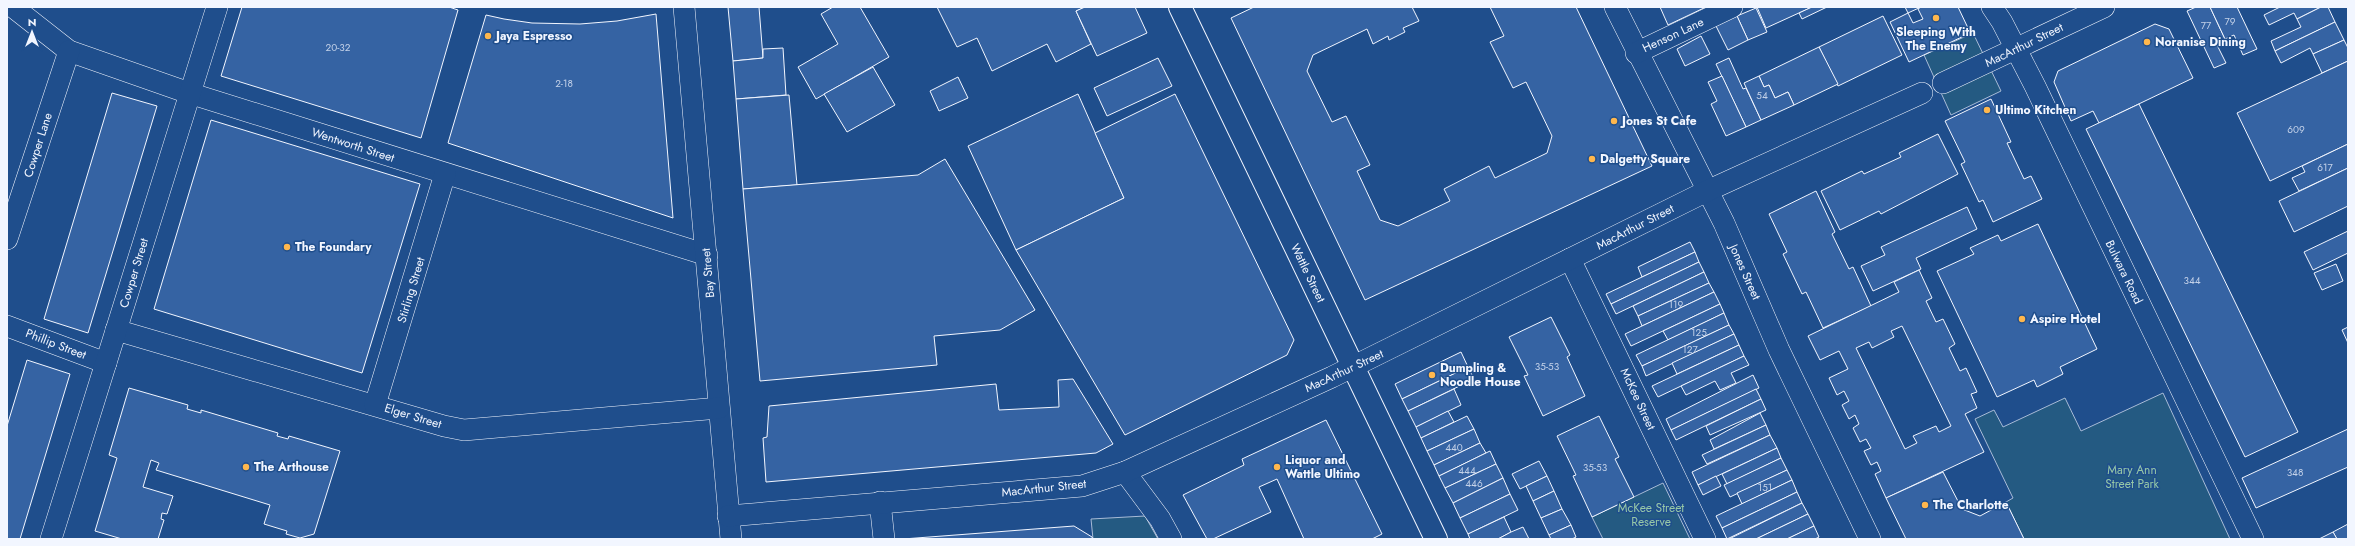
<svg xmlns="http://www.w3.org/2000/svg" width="2355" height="546" viewBox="0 0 2355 546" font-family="Jost,sans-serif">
  <rect width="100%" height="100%" fill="#1f4e8c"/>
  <g fill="#245a82" stroke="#a8bbd7">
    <polygon points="1973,33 2001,91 1951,115 1924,55"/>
    <polygon points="2163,393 2230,539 2024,539 2006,502 2013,498 1975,419 1994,410 2003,427 2065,398 2081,431"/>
    <polygon points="1663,483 1690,539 1603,539 1592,517"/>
    <polygon points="1145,516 1158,539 1093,539 1091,519"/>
  </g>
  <g fill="#3563a3" stroke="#f2f6ff" fill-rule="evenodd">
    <polygon points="242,7 449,7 458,10 421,138 221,76"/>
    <polygon points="728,7 759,7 763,58 733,61"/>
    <polygon points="833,7 860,7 889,57 816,99 798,67 838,44 821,14"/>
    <polygon points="937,7 1085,7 1076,11 1091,44 1056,62 1047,44 992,71 977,38 957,47"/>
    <polygon points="1085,7 1135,7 1147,33 1097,56 1076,11"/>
    <polygon points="1254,7 1412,7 1419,21 1403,28 1405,32 1389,40 1388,36 1373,44 1367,29 1313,55 1307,71 1332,122 1346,116 1370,165 1357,171 1380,220 1398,226 1450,201 1444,189 1489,166 1495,178 1547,153 1552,136 1526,82 1513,88 1490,42 1504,36 1490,7 1576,7 1652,166 1365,300 1231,18"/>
    <polygon points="1660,7 1706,7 1668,25"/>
    <polygon points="1757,7 1812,7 1766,28"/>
    <polygon points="1812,7 1811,7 1827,7 1802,19 1799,13"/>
    <polygon points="1905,7 1921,7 1908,13"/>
    <polygon points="1921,7 1958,7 1968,28 1966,35 1909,62 1890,22 1908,13 1913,23 1923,19 1918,9"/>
    <polygon points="2196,7 2210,7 2225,39 2216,43 2226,63 2214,68 2187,11"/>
    <polygon points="2210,7 2237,7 2257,49 2243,55 2234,35 2225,39"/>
    <polygon points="2280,7 2321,7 2297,19 2294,13 2269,25 2264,15"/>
    <polygon points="2321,7 2328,7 2335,22 2275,51 2271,41 2301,27 2297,19"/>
    <polygon points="1756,8 1767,32 1748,40 1737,16"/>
    <polygon points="656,14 673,218 448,143 486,15 504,19 532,23 580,24 617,21"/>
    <polygon points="1737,16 1748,40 1728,50 1716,26"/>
    <polygon points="1883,16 1902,55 1838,86 1819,47"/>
    <polygon points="2335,22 2344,40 2313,54 2310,48 2281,63 2275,51"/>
    <polygon points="2155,24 2169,29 2193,78 2099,123 2093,111 2071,121 2054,82 2058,71"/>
    <polygon points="1701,36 1710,54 1685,66 1677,49"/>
    <polygon points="2344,40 2348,48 2348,61 2322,73 2313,54"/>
    <polygon points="1819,47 1838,84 1794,105 1788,92 1775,98 1769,85 1764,87 1759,76"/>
    <polygon points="783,48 786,95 736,99 733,61 763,58 763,49"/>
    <polygon points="1158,58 1172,86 1107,116 1094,88"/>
    <polygon points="1729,58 1743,89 1746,88 1761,120 1746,127 1716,64"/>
    <polygon points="2348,61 2348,144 2270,181 2237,113"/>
    <polygon points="873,67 895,105 847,132 824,94"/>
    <polygon points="1722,76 1746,127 1726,136 1711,104 1717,101 1708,82"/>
    <polygon points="1759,76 1764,87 1769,85 1775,98 1788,92 1794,105 1761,120 1744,83"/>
    <polygon points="958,77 968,98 939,111 930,91"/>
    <polygon points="112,93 157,106 88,333 44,319"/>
    <polygon points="1078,94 1124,198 1016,250 968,146"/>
    <polygon points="1175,94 1294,340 1287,355 1125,435 1016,250 1124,198 1095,133"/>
    <polygon points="789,95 797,185 743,189 736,99"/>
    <polygon points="1991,99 2011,142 2007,143 2024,179 2031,176 2042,199 1993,222 1983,200 1979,202 1961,164 1965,162 1945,121"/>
    <polygon points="2139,104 2298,432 2245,457 2086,129"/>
    <polygon points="211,120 420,184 362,373 154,309"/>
    <polygon points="1938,134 1958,174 1881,214 1879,211 1840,230 1821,191 1862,171 1864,174 1901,157 1899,153"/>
    <polygon points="2348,144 2348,168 2299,191 2292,178 2305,172 2302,166"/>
    <polygon points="945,159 1035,310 1000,330 934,336 937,365 760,381 743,189 918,175"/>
    <polygon points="2348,168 2348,206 2294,232 2279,201"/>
    <polygon points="1816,191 1835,232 1832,234 1849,269 1853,267 1871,306 1823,328 1806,292 1802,294 1783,254 1787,252 1769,214"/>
    <polygon points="1967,207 1977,229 1916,258 1921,269 1873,291 1861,266 1885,255 1881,247"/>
    <polygon points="2038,224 2097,349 2060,367 2063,374 2037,387 2034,380 1997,397 1937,271 1974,254 1970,248 1998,235 2001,241"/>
    <polygon points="2348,231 2348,253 2313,270 2304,252"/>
    <polygon points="1690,242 1695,252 1642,277 1638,267"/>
    <polygon points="1695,252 1699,262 1611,304 1606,294"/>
    <polygon points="1699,262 1704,272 1616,314 1611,304"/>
    <polygon points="2336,264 2343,281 2322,290 2314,273"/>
    <path d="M1919 270 1932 298 1926 301 1936 322 1943 319 1955 344 1949 348 1960 371 1966 368 1977 392 1971 394 1977 408 1965 414 1984 452 1886 498 1875 474 1881 471 1877 462 1871 465 1864 451 1871 448 1866 439 1860 442 1853 428 1859 424 1855 415 1849 419 1842 405 1849 401 1844 391 1837 395 1829 378 1848 369 1839 351 1820 360 1808 336 1899 292 1894 282ZM1902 326 1951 426 1939 432 1936 426 1913 436 1917 443 1905 449 1856 348 1869 342 1872 348 1894 337 1891 331Z"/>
    <polygon points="1704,272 1709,283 1638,316 1633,306"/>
    <polygon points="1709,283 1714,292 1642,326 1638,316"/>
    <polygon points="1714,292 1720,304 1631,346 1625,334"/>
    <polygon points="1720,304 1724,313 1668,340 1663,331"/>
    <polygon points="1724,313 1729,325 1642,366 1636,355"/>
    <polygon points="1551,317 1570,355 1567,357 1585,396 1543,416 1524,376 1528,375 1509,337"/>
    <polygon points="1729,325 1734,334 1646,376 1642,366"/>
    <polygon points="2348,327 2348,343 2342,330"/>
    <polygon points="1734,334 1739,345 1677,374 1672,363"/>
    <polygon points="1739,345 1744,356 1658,397 1652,386"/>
    <polygon points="1461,352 1468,367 1402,399 1395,384"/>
    <polygon points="1744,356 1749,365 1731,373 1736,383 1720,390 1715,381 1686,395 1681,386"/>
    <polygon points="27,360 70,374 20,539 7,539 7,426"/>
    <polygon points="1468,367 1474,379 1408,411 1402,399"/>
    <polygon points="1753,375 1759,388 1671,430 1666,419"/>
    <polygon points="1073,379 1113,444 1096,453 766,482 763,438 767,437 769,406 996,384 999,410 1059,407 1058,380"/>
    <polygon points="129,388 188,405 187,409 201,413 201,410 278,433 277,436 288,439 289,436 340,451 314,534 300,538 286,534 287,531 264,524 270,505 156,470 159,463 151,460 143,487 173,496 167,514 162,513 161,519 164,520 158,539 122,539 95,531 117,458 109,455"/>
    <polygon points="1454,389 1461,405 1416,427 1408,411"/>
    <polygon points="1756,389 1761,399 1676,440 1671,430"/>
    <polygon points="1761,399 1766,410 1710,435 1706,426"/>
    <polygon points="1448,411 1454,422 1421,438 1416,427"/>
    <polygon points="1760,413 1766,425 1714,449 1710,440"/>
    <polygon points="1467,416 1474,429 1427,451 1421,438"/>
    <polygon points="1599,416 1619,457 1615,459 1634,497 1592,517 1573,476 1576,475 1557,436"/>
    <polygon points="1326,420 1382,534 1372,539 1304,539 1277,479 1259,487 1271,512 1213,539 1207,539 1183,495 1244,465 1242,459"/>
    <polygon points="1766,425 1770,435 1707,464 1702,455"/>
    <polygon points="1474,429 1480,443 1434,465 1427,451"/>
    <polygon points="2348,429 2348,467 2256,508 2242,478"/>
    <polygon points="1770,435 1777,448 1698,485 1692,472"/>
    <polygon points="1480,443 1486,453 1439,476 1434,465"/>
    <polygon points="1777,448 1781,458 1727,484 1722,474"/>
    <polygon points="1490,451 1496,464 1445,488 1439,476"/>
    <polygon points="1781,458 1787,470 1730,497 1724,485"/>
    <polygon points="1539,461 1547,476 1520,489 1512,474"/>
    <polygon points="1496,464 1503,478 1453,503 1445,488"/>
    <polygon points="1787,470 1792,480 1742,504 1737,493"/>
    <polygon points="1943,472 1962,509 1980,516 2006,502 2024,539 1906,539 1886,498"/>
    <polygon points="1547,476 1554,491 1533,501 1526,486"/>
    <polygon points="1716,476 1721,486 1703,495 1698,485"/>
    <polygon points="1503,478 1510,494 1460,518 1453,503"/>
    <polygon points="1792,480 1797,492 1722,528 1716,516"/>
    <polygon points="1554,491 1562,509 1541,518 1533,501"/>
    <polygon points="1797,492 1802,503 1727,539 1722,528"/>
    <polygon points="1510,494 1518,510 1468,534 1460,518"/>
    <polygon points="1802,503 1808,514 1756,539 1729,539"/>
    <polygon points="1562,509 1571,525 1549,535 1541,518"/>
    <polygon points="1808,514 1814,526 1787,539 1756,539"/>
    <polygon points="1504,517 1511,532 1498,539 1470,539 1468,534"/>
    <polygon points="2348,524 2348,539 2337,539 2333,532"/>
    <polygon points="1571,525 1576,537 1572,539 1551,539 1549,535"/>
    <polygon points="1074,526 1092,537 1093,539 903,539"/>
    <polygon points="1814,526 1819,537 1815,539 1787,539"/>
    <polygon points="1523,527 1529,539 1498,539 1511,532"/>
    <polygon points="2333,532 2337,539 2319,539"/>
  </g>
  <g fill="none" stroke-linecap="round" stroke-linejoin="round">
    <g stroke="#f2f6ff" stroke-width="22">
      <g id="street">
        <polyline points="13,7 69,51 189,93 707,255"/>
        <polyline points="684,7 731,539"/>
        <polyline points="1615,7 1724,223 1779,350 1870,539"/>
        <polyline points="1992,7 2002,22 2035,86 2253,539"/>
        <polyline points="1636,53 1732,7"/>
        <polyline points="1943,83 2104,7"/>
        <polyline points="7,239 69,51"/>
        <polyline points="1570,259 1705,539"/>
        <polyline points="7,326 106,363"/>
        <polyline points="116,330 444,426 464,430 719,408"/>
        <polyline points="375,405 445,174"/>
        <polyline points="1125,472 1160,519 1171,539"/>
        <polyline points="880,502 884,539"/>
        <polyline points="728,516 1082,486 1125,472 1332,377 1707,191 1922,93"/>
        <polyline points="51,539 217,7"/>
      </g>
    </g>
    <g stroke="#f2f6ff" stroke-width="24">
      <polyline id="primary" points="1180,7 1436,539"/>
    </g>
    <use href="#street" stroke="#1f4e8c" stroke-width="21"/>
    <use href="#primary" stroke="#1f4e8c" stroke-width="22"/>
  </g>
  <g fill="#ffb74d" stroke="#1f4e8c" stroke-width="1.5">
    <circle cx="1936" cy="18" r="4"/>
    <circle cx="488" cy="36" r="4"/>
    <circle cx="2147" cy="42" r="4"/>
    <circle cx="1987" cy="110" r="4"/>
    <circle cx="1614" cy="121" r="4"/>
    <circle cx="1592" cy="159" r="4"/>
    <circle cx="287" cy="247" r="4"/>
    <circle cx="2022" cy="319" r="4"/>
    <circle cx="1432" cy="375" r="4"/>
    <circle cx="246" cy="467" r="4"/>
    <circle cx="1277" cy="467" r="4"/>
    <circle cx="1925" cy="505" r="4"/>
  </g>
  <g text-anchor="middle" stroke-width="3" stroke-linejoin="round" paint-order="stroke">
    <g font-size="10" fill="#c3d1e8">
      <text x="2230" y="25">79</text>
      <text x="2206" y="29">77</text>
      <text x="338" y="51">20-32</text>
      <text x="564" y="87">2-18</text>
      <text x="1762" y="99">54</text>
      <text x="2296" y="133">609</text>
      <text x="2325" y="171">617</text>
      <text x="2192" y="284">344</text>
      <text x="1676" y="308">119</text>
      <text x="1699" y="336">125</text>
      <text x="1690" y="353">127</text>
      <text x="1547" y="370">35-53</text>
      <text x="1454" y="451">440</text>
      <text x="1595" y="471">35-53</text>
      <text x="1467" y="474">444</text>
      <text x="2295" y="476">348</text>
      <text x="1474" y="487">446</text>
      <text x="1765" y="491">151</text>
    </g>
    <g font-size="12" font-weight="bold" fill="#f2f6ff" stroke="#1f4e8c" text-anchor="start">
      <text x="1936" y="36" text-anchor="middle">Sleeping With<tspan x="1936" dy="14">The Enemy</tspan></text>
      <text x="496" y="40">Jaya Espresso</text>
      <text x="2155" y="46">Noranise Dining</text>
      <text x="1995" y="114">Ultimo Kitchen</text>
      <text x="1622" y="125">Jones St Cafe</text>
      <text x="1600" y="163">Dalgetty Square</text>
      <text x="295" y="251">The Foundary</text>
      <text x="2030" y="323">Aspire Hotel</text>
      <text x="1440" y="372">Dumpling &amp;<tspan x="1440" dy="14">Noodle House</tspan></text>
      <text x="1285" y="464">Liquor and<tspan x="1285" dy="14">Wattle Ultimo</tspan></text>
      <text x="254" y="471">The Arthouse</text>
      <text x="1933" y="509">The Charlotte</text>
    </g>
    <g font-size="12" fill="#f2f6ff" stroke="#1f4e8c">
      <text transform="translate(1673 35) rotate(-25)" y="4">Henson Lane</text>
      <text transform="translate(2024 45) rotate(-26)" y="4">MacArthur Street</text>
      <text transform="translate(38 145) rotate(-72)" y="4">Cowper Lane</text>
      <text transform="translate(353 145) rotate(18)" y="4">Wentworth Street</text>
      <text transform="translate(1635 227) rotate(-27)" y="4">MacArthur Street</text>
      <text transform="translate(1745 272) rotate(66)" y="4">Jones Street</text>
      <text transform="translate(2124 272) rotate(64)" y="4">Bulwara Road</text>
      <text transform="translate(134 273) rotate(-73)" y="4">Cowper Street</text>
      <text transform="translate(708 273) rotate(-95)" y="4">Bay Street</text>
      <text transform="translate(1308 273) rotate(64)" y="4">Wattle Street</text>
      <text transform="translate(411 290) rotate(-73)" y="4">Stirling Street</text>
      <text transform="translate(56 344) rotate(21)" y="4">Phillip Street</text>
      <text transform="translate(1344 371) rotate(-25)" y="4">MacArthur Street</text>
      <text transform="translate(1638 399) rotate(65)" y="4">McKee Street</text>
      <text transform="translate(413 416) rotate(17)" y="4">Elger Street</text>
      <text transform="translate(1044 488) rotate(-6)" y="4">MacArthur Street</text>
    </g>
    <g font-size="12" fill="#97c8a6" stroke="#1f4e8c">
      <text x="2132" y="474">Mary Ann<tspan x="2132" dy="14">Street Park</tspan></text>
      <text x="1651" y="512">McKee Street<tspan x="1651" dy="14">Reserve</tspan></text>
    </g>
  </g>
  <rect width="2355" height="546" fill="none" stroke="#f2f6ff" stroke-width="16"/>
  <g transform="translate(32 32)" stroke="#1f4e8c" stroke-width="3" paint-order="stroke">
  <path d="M0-3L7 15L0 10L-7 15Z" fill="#f2f6ff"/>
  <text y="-6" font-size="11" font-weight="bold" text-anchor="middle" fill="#f2f6ff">N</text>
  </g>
</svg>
